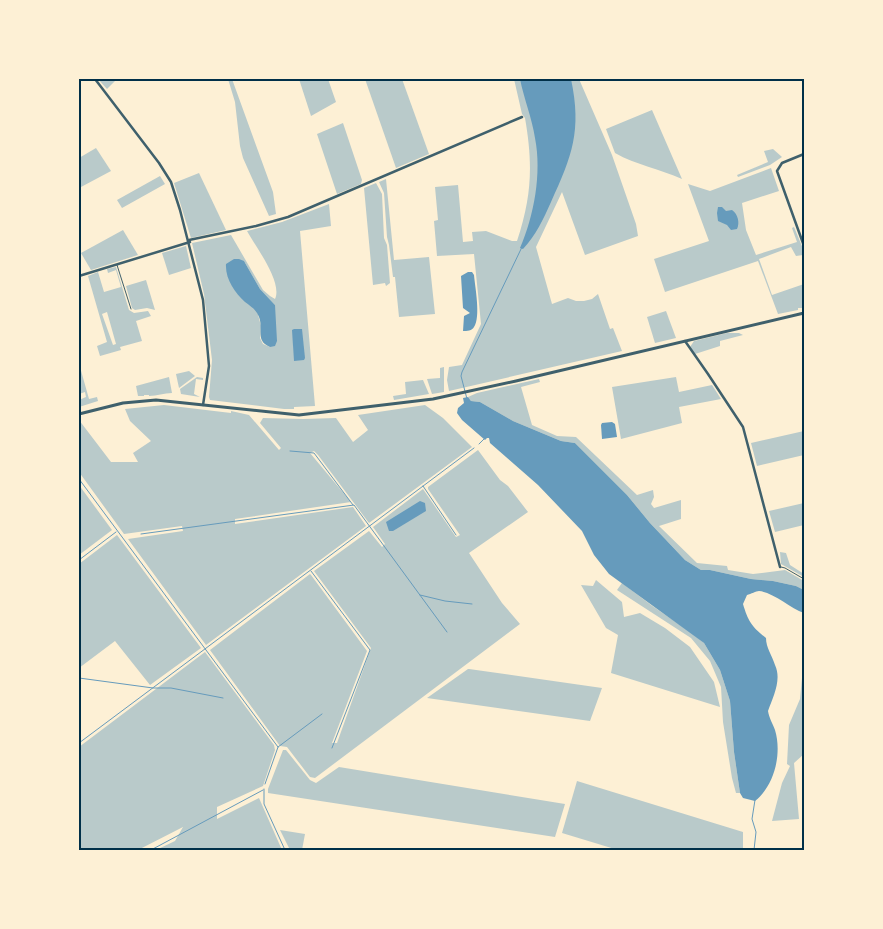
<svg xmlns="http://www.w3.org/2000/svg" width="883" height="929" viewBox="0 0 883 929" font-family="'Exo 2',sans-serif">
  <rect width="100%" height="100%" fill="#fdf0d5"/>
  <g fill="#b9caca" fill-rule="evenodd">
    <polygon points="98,79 117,79 107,89"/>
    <polygon points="228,79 232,79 273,192 276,214 269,216 243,158 240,146 235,102"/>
    <polygon points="299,79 328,79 336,102 311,116"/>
    <polygon points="365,79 402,79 429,154 396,168"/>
    <path d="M514 79H579L612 155 636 224 638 236 585 255 562 192 536 247 552 304 568 298 576 301H584L592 299 598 294 610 329 613 328 622 351 449 391 447 380 449 367 462 365 481 324 474 254 437 256 434 221 438 220 435 187 458 185 463 242 473 241 472 232 486 231 512 241H517C532 196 533 164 525 118L522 114Z"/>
    <path d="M652 110 682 179C660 169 636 165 615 153L606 129Z"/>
    <polygon points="343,123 362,180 361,184 337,194 317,134"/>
    <polygon points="96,148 111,171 81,187 79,184 79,158"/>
    <polygon points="773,149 782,157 770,165 738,177 737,175 768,162 764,151"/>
    <polygon points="771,168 779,191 742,203 746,230 756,255 797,242 792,228 794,227 804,251 803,255 796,256 791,247 759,259 772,295 804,284 804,308 798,308 798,310 778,314 758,261 665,292 654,259 709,241 688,184 710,191"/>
    <polygon points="199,173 226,230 191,238 174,183"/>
    <polygon points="160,176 165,184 122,208 117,200"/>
    <polygon points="386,179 394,260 429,257 435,314 399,317 395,277 393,277 389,245 387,237 384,193 379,182"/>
    <polygon points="376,183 382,194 384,238 387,245 390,283 386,286 385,283 373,285 364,188"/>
    <path d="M329 204 331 226 300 231 315 406 294 407V409H284L210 400 209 397 212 360 204 294 192 243 231 235 263 290 270 296 275 299C283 282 255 246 247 231L282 222ZM244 261 260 289 275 305 270 347 263 344 260 338 261 326Z"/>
    <polygon points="123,230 138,255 91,270 81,253"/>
    <polygon points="186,246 191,268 169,275 162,253"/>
    <path d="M116 267 129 310 134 313 148 311 151 316 136 321 142 341 120 347 121 350 100 356 97 346 107 342 88 276 98 272 104 292 121 287 116 270 108 273 107 269ZM107 312 116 344 113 345 102 314Z"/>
    <polygon points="146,280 155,310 147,308 135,310 132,308 126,286"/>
    <polygon points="666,311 676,338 655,343 647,317"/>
    <polygon points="727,333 739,333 743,335 720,341 720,346 695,354 690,347 694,341"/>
    <polygon points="80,367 89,399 97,397 98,401 79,407 79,400 86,397 85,392 79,394"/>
    <polygon points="444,367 444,392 432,394 427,379 440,378 440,368"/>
    <polygon points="189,371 195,376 179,388 176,374"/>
    <path d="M169 377 172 393C164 393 157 396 149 396V395H144V396H138L136 386Z"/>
    <polygon points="197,377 203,378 203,380 196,379 194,394 200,397 181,394 180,389"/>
    <polygon points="676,377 679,392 712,385 721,399 679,407 682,423 621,439 612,387"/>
    <polygon points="539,379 540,382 521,387 532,425 557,436 576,437 637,495 653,490 654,497 651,504 654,508 681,500 681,519 659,526 697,563 727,566 728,570 753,574 785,570 804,581 804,590 796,586 773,581 751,579 710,570 701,570 685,560 650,523 627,495 575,443 561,441 513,421 480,402 471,401 468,397 477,393"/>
    <polygon points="423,380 429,394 394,400 393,396 406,394 405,382"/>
    <polygon points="164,405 231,413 231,411 249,415 279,450 281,448 260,423 263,418 303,419 336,418 353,442 368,430 358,415 425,405 443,418 472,447 369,523 318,455 314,451 310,453 351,502 235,519 235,524 353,507 366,526 206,645 128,539 183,531 182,526 124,534 79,472 79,420 111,462 138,462 133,453 151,441 130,421 125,409"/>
    <polygon points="804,431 804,455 757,466 751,443"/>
    <polygon points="478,450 500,480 508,486 528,512 469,553 502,603 520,624 315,778 310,777 287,747 280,746 210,650 310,574 311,575 367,651 332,743 337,743 371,648 314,571 369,531 382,547 385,544 373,527 423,489 456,537 460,535 428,489 428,487"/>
    <polygon points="79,485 112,530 79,555"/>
    <polygon points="804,503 804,525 775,532 769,511"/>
    <polygon points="117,535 201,648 150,685 115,641 79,668 79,564"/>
    <polygon points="780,552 786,553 790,565 804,574 804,577 781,564"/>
    <polygon points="596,580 622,602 624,617 640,613 665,628 690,647 714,682 720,707 611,673 618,635 606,628 581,585 593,586"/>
    <polygon points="622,583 651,605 693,634 704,643 720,670 730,701 734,752 740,793 736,793 732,778 723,722 721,687 710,661 691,638 617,590"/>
    <polygon points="205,652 274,745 275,750 263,786 217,807 217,819 259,798 282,850 156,850 175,841 183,827 138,850 79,850 79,747"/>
    <polygon points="804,657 804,754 794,763 799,819 772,821 782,783 790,766 787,764 789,725 800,699"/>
    <polygon points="468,669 469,669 602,688 590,721 427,698"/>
    <polygon points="283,750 286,750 310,780 316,783 339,767 565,804 555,837 268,793 268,789"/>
    <polygon points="577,781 743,832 743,850 618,850 562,833"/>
    <polygon points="280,830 305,834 302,850 290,850"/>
  </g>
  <g fill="#669bbc">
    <path d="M520 79H571C582 131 572 156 551 202 543 220 536 235 523 249L520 248C534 216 542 173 535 138 532 118 524 99 520 79Z"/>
    <path d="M718 207H722L726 211 732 210C738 214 740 223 737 229L731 230 727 225 718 221 717 213Z"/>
    <path d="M234 259H239L244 261 260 289 275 305 277 341 275 346 270 347C253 340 266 326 257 313 255 309 249 305 245 302 235 293 225 279 226 264Z"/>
    <path d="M468 272H472L474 275C475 287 481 317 474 327 472 331 467 331 463 331L464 316 470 313 463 308 461 276Z"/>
    <polygon points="294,329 302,329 305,358 304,360 294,361 292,330"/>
    <path d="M468 397 471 401 480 402 513 421 561 441 575 443 627 495 650 523 685 560 701 570H710L751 579 773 581 796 586 804 590V613C790 608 773 592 759 591 756 591 751 594 747 595L743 604C748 621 752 627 766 638 766 648 772 655 775 665 782 680 773 697 768 711 769 718 773 724 775 730 782 753 775 785 755 801L743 798 740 793 734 752 730 701 720 670 704 643 609 574 594 555 582 531 538 485 490 443 489 438H487L485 440 462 420 457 413 458 408 464 403 463 398Z"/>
    <polygon points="612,422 615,424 617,437 602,439 601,425 602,423"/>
    <polygon points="420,501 425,503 426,511 393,531 389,531 386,522"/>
  </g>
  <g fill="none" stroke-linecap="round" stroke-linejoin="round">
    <g stroke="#669bbc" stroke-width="1">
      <polyline points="467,399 461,376 462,372 522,247"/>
      <polyline points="479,444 484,439"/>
      <polyline points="290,451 314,453 353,505"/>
      <polyline points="79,479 278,747"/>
      <polyline points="423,486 456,535"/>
      <polyline points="141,534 354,505 447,632"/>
      <polyline points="79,560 116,532"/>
      <polyline points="311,571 370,650 332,748"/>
      <polyline points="420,595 445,601 472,604"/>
      <polyline points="79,678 153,688 171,688 223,698"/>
      <polyline points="79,743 474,448"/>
      <polyline points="265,784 278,747 322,714"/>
      <polyline points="264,789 264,804 285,850"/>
      <polyline points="151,850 263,790"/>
      <polyline points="754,850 756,832 752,819 755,800"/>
    </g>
    <g stroke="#3f606c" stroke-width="1">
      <polyline points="117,265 131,309"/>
      <polyline points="781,567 785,568 804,579"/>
    </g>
    <g stroke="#3f606c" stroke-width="2.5">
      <polyline points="95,79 159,163 171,182 180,210 203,300 209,366 203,405"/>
      <polyline points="804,154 782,163 777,171 804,246"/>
      <polyline points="189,240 256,226 288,217 522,117"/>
      <polyline points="79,276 190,242"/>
      <polyline points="685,341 708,374 743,427 780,567"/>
    </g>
    <polyline stroke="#3f606c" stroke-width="3" points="79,414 123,403 156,400 299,415 433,399 516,381 804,313"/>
  </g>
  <rect width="883" height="929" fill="none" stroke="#fdf0d5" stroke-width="160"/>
  <rect x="80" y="80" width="723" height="769" fill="none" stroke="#003049" stroke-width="2"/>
</svg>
